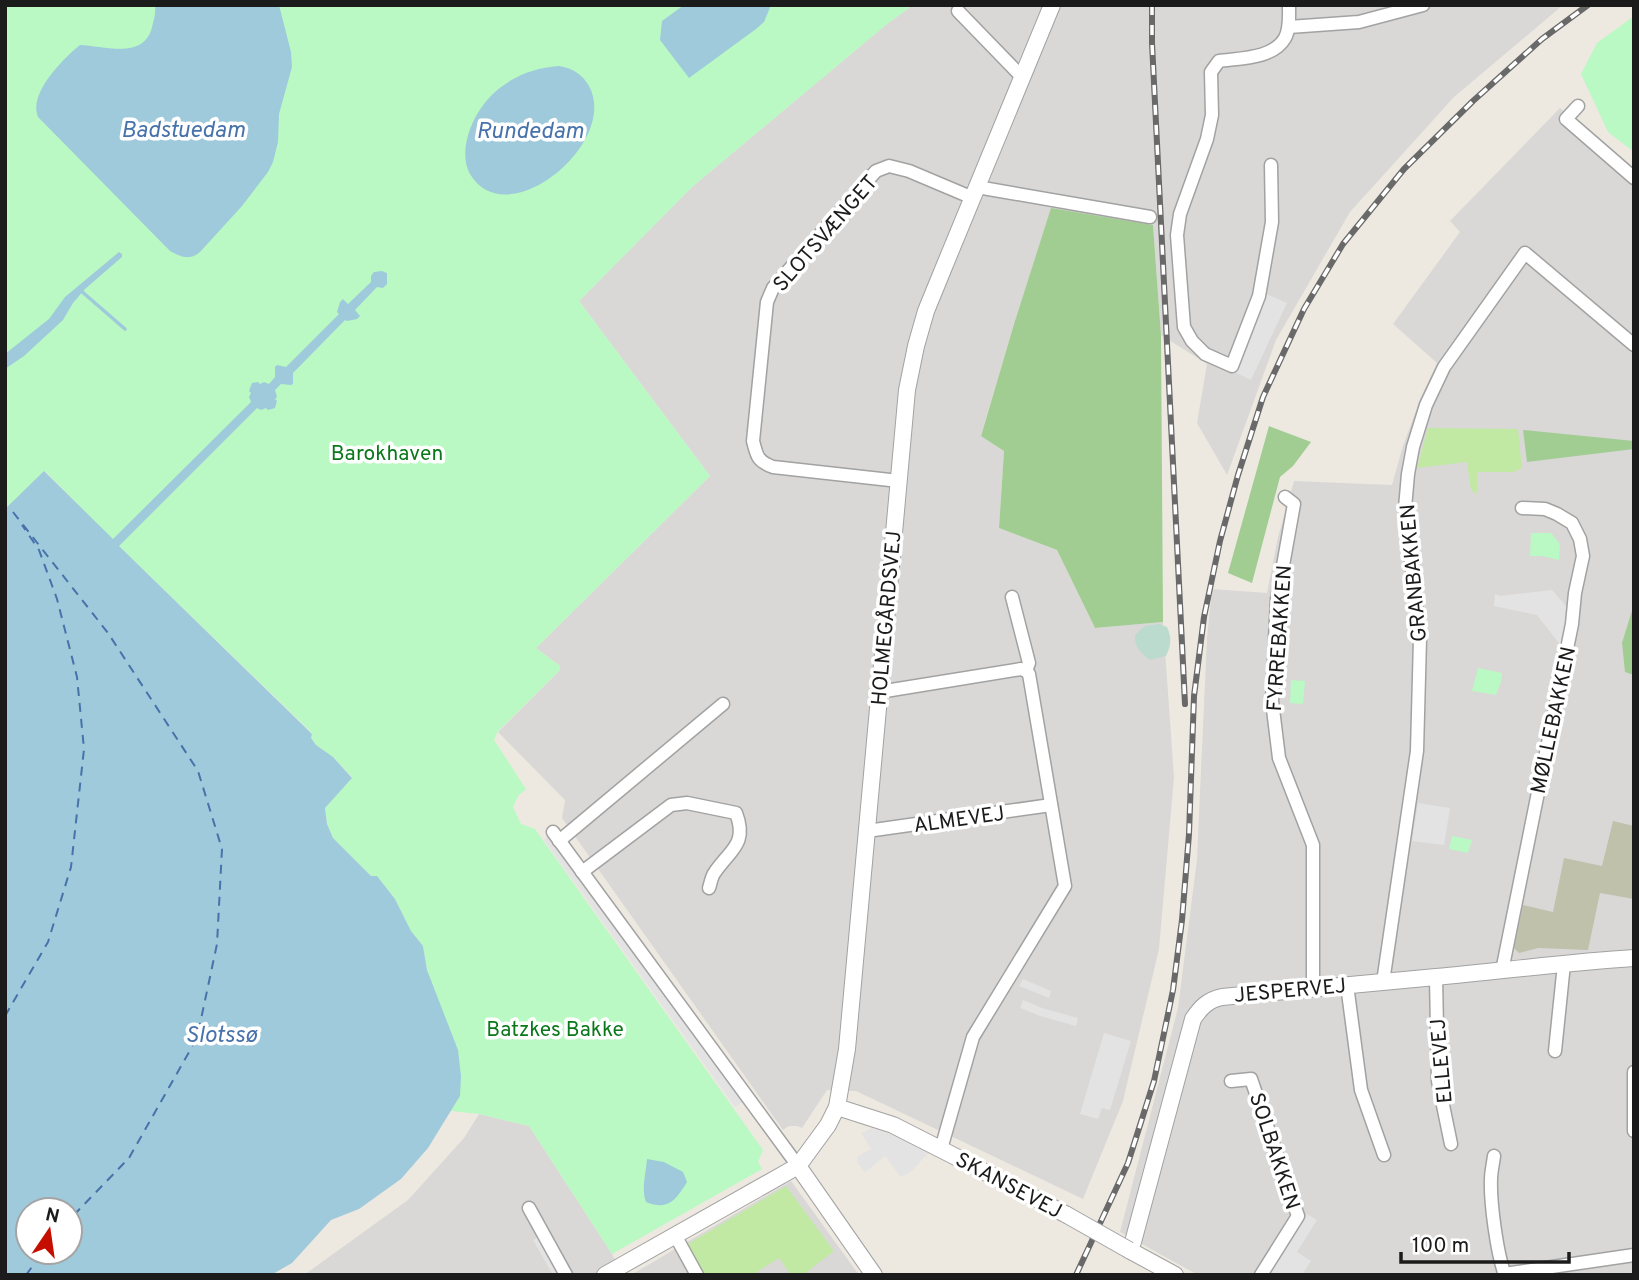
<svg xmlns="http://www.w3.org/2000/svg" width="1639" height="1280" viewBox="0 0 1639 1280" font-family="Overpass,sans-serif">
  <rect width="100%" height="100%" fill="#ede9e0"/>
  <g fill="#d9d8d7">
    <polygon points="913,5 1563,5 1454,97 1350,212 1276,340 1227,475 1197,423 1207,364 1161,335 1153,225 1051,209 1014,324 981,435 1004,451 999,528 1057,550 1095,628 1163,622 1174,777 1159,949 1123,1101 1083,1199 856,1091 827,1090 802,1128 797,1126 789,1126 783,1130 562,818 565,800 498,732 560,670 560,666 536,648 710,476 579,301 692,187 887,24"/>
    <polygon points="1560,108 1634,171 1634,1275 1198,1275 1120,1232 1178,1008 1197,859 1207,638 1212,589 1267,593 1278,537 1294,481 1392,485 1402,449 1420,399 1437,363 1393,324 1460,232 1450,221"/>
    <polygon points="479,1114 529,1126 612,1254 622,1275 304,1275 408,1200 464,1138"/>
    <polygon points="791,1181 859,1275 631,1275"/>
  </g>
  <polygon fill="#bfc1ab" points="1613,821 1634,826 1634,899 1600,893 1588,950 1538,948 1519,953 1514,948 1523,905 1553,912 1564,858 1602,866"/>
  <g fill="#c1e9a4">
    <polygon points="1428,428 1518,429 1522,468 1514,472 1477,472 1477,494 1471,490 1467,462 1417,468"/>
    <polygon points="786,1186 834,1251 803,1275 791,1275 779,1258 752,1275 704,1275 688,1244"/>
  </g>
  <g fill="#a1cd93">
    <polygon points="1051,208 1153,225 1161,335 1163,622 1095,628 1057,550 999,528 1004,451 981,436 1014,324"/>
    <polygon points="1269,426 1311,442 1293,466 1280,477 1252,583 1228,573"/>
    <polygon points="1523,430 1634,441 1634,449 1527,462"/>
    <polygon points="1634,604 1634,675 1625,672 1622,643"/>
  </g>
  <path fill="#bcdbcf" d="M1159 624 1167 627C1172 638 1171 645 1166 656L1150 660C1141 653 1134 647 1135 635L1145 626Z"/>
  <g fill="#baf9c3">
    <polygon points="5,5 913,5 887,24 692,187 579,301 710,476 536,648 560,666 560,670 498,731 494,740 526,789 518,796 513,807 521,824 535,829 763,1150 758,1162 762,1169 612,1254 529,1126 479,1114 451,1111 460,1096 427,969 423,946 411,931 395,899 377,876 371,876 333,838 327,824 325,808 352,777 333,757 316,745 311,738 312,733 119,546 45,471 5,509"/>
    <polygon points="1634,16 1634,152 1608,132 1581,74 1597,43"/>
    <polygon points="1531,533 1551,533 1560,544 1559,560 1542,556 1530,556"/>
    <polygon points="1478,668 1502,673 1501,682 1496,695 1472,691"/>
    <polygon points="1291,680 1305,681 1303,704 1290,703"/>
    <polygon points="1452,836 1472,840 1468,853 1449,849"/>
  </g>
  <g fill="#e3e3e3">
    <polygon points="1264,293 1287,303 1251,380 1233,371"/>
    <polygon points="1552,590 1571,612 1562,647 1537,615 1494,606 1495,594 1500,596"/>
    <polygon points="1418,803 1450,808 1444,845 1412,841"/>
    <polygon points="552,833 745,1100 735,1107 544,840"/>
    <polygon points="1023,979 1051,991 1049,998 1019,986"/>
    <polygon points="1023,1000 1042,1008 1078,1018 1076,1026 1040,1016 1020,1008"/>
    <polygon points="1104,1033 1131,1041 1110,1110 1102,1108 1098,1119 1080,1114"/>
    <polygon points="872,1128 895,1136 928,1153 912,1171 901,1177 885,1156 865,1172 857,1162 858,1156 871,1149 861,1133"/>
    <polygon points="1307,1214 1317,1220 1297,1252 1311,1261 1302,1275 1269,1275"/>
    <polygon points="540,1236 563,1275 553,1275 533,1240"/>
  </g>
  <g fill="#9fcadb" fill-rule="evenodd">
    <path d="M155 5H279L291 52 292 67 279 114 278 142 273 162 268 172 242 206 200 252C189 261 181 257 170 251L38 117C28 93 64 58 80 45 105 46 144 60 152 27 154 19 156 13 155 5Z"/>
    <polygon points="684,5 771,5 764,22 756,29 689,78 660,40 662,21"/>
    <path d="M559 66C572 68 582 74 589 86 620 143 506 236 470 174 459 154 469 125 481 108 499 82 528 68 559 66Z"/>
    <polygon points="119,252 122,254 122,257 85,289 73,303 63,320 24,356 5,369 5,354 49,319 65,297"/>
    <path d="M382 271 387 273V284L383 288 377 287 355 310 360 316 357 319 347 321 345 320 293 373V384L291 385 281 384 275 390 277 397 275 399 277 401 275 408 268 410 266 408 261 410 257 408 119 546 312 734 311 738 316 745 333 757 352 778 325 808 327 824 333 838 371 876H377L395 899 411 931 423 946 427 970 458 1050 461 1076 460 1096 428 1148 401 1179 359 1209 331 1220 292 1263 271 1275H5V509L44 471 113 539 251 402 249 397 251 393 249 391 252 383 258 382 260 384 264 382 269 384 275 377V367L277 365 286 367 339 314 337 312 340 302 343 299 348 304 371 282V276L374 272ZM28 1210H70V1252H28Z"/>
    <path d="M647 1159 664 1162 683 1172 687 1182C676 1200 668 1211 646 1202 641 1189 646 1173 647 1159Z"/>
  </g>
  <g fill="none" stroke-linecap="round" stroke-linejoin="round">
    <polyline stroke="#9fcadb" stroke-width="3.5" points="80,290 125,329"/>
    <g stroke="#4772aa" stroke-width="2" stroke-dasharray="9 7" stroke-linecap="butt">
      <polyline points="13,512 108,633 198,771 222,849 217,944 197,1038 129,1158 70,1219"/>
      <polyline points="5,1016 48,942 71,867 84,749 77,677 57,599 39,550 22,525"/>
      <polyline points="26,1275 43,1252"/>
    </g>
    <g stroke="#a2a2a2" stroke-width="15">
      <g id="minor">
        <polyline points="958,11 1022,77"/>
        <polyline points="1289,27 1359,22 1423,5"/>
        <polyline points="1578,106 1566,119 1634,178"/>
        <path d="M1271 165 1272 222 1259 296 1232 366 1205 354 1192 341 1184 327 1177 235 1180 214 1207 139 1212 115 1211 72 1219 61C1240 58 1273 59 1285 38 1290 29 1289 16 1289 5"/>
        <polyline points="977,187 1150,217"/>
        <path d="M899 481 773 467C757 461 757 456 753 441L767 302 773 288 876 171 889 166 909 171 973 198"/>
        <polyline points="1285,497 1294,504 1277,599 1272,701 1279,758 1313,845 1313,987"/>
        <polyline points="1012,597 1029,663 1026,671"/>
        <polyline points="879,692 1021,669 1026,671 1029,674 1065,886 973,1037 941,1149"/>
        <polyline points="867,831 1051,805"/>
        <polyline points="553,832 798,1166"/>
        <polyline points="559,841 723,704"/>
        <path d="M582 872 671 805 687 803 736 813C748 844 730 850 715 872 711 877 711 883 709 888"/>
        <polyline points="1502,971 1572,624 1575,593 1583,556 1580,539 1572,523 1557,514 1545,509 1522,508"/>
        <polyline points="1436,977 1438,1081 1451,1144"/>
        <polyline points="1383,982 1417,751 1420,639 1405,508 1408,474 1413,447 1426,405 1444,367 1525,253 1634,345"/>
        <polyline points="1347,985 1361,1090 1384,1155"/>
        <polyline points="1555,1051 1564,964"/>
        <polyline points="1634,1072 1634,1131"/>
        <polyline points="1231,1081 1251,1079 1298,1216 1261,1275"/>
        <path d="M1494 1156C1493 1164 1491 1172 1491 1179 1490 1202 1497 1254 1505 1275"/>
        <polyline points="529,1208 566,1275"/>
        <polyline points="675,1235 697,1275"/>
        <polyline points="1508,1275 1511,1273 1634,1255"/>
      </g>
    </g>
    <g stroke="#a2a2a2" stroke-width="18">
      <g id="tertiary">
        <polyline points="837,1107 893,1125 960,1159 1067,1215"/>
        <polyline points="798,1166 874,1275"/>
        <polyline points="605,1275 798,1166 828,1125 837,1107 847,1049 907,390 916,346 926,311 944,267 1052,5"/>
        <path d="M1175 1275 1129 1250 1133 1242 1193 1019C1201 1007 1208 1000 1222 997 1293 990 1365 984 1436 977 1502 971 1568 962 1634 958"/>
      </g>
    </g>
    <use href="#minor" stroke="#fff" stroke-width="12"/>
    <use href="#tertiary" stroke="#fff" stroke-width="16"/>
    <g stroke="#696969" stroke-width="6">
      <g id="rail">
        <polyline points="1152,5 1152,43 1185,704"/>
        <polyline points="1076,1275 1128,1163 1154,1081 1173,990 1182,920 1189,834 1194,696 1204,617 1220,541 1238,475 1263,397 1304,309 1343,244 1404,169 1473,101 1542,39 1588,5"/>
      </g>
    </g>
    <use href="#rail" stroke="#fff" stroke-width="3.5" stroke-dasharray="10" stroke-linecap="butt"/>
    <g stroke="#a2a2a2" stroke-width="18" stroke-linecap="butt">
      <polyline id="tertiary-bridge" points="1067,1215 1129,1250"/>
    </g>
    <use href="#tertiary-bridge" stroke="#fff" stroke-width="16"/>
  </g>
  <g text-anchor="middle" stroke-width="7" stroke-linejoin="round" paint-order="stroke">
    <g font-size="21" fill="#1b1b1b" stroke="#fff">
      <text transform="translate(825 233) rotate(-49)" y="7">SLOTSVÆNGET</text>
      <text transform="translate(1413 573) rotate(-95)" y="7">GRANBAKKEN</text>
      <text transform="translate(886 618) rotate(-85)" y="7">HOLMEGÅRDSVEJ</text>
      <text transform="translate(1279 638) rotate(-86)" y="7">FYRREBAKKEN</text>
      <text transform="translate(1553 720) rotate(-78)" y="7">MØLLEBAKKEN</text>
      <text transform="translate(959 819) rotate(-8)" y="7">ALMEVEJ</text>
      <text transform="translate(1290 990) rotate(-5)" y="7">JESPERVEJ</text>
      <text transform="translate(1441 1061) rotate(-95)" y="7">ELLEVEJ</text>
      <text transform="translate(1275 1151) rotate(72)" y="7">SOLBAKKEN</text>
      <text transform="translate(1009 1185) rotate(28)" y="7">SKANSEVEJ</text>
    </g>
    <g font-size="21" fill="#0a771a" stroke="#fff">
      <text x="387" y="460">Barokhaven</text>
      <text x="555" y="1036">Batzkes Bakke</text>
    </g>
    <g font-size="23" font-style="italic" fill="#4772aa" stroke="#fff">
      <text x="183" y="137">Badstuedam</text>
      <text x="530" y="138">Rundedam</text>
      <text x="221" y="1042">Slotssø</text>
    </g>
  </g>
  <rect width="1639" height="1280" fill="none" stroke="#1b1b1b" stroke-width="14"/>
  <g transform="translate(49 1231) rotate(13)"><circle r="33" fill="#ffffff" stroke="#a4a4a4" stroke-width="2"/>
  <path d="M0-5L12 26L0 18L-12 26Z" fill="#c50d00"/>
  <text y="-10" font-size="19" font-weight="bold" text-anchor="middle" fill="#1b1b1b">N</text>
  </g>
  <path d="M1401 1252v10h168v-10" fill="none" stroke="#1b1b1b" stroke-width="3.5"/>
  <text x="1412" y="1252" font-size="21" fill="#1b1b1b" stroke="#ffffff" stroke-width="5" paint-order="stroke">100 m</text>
</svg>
